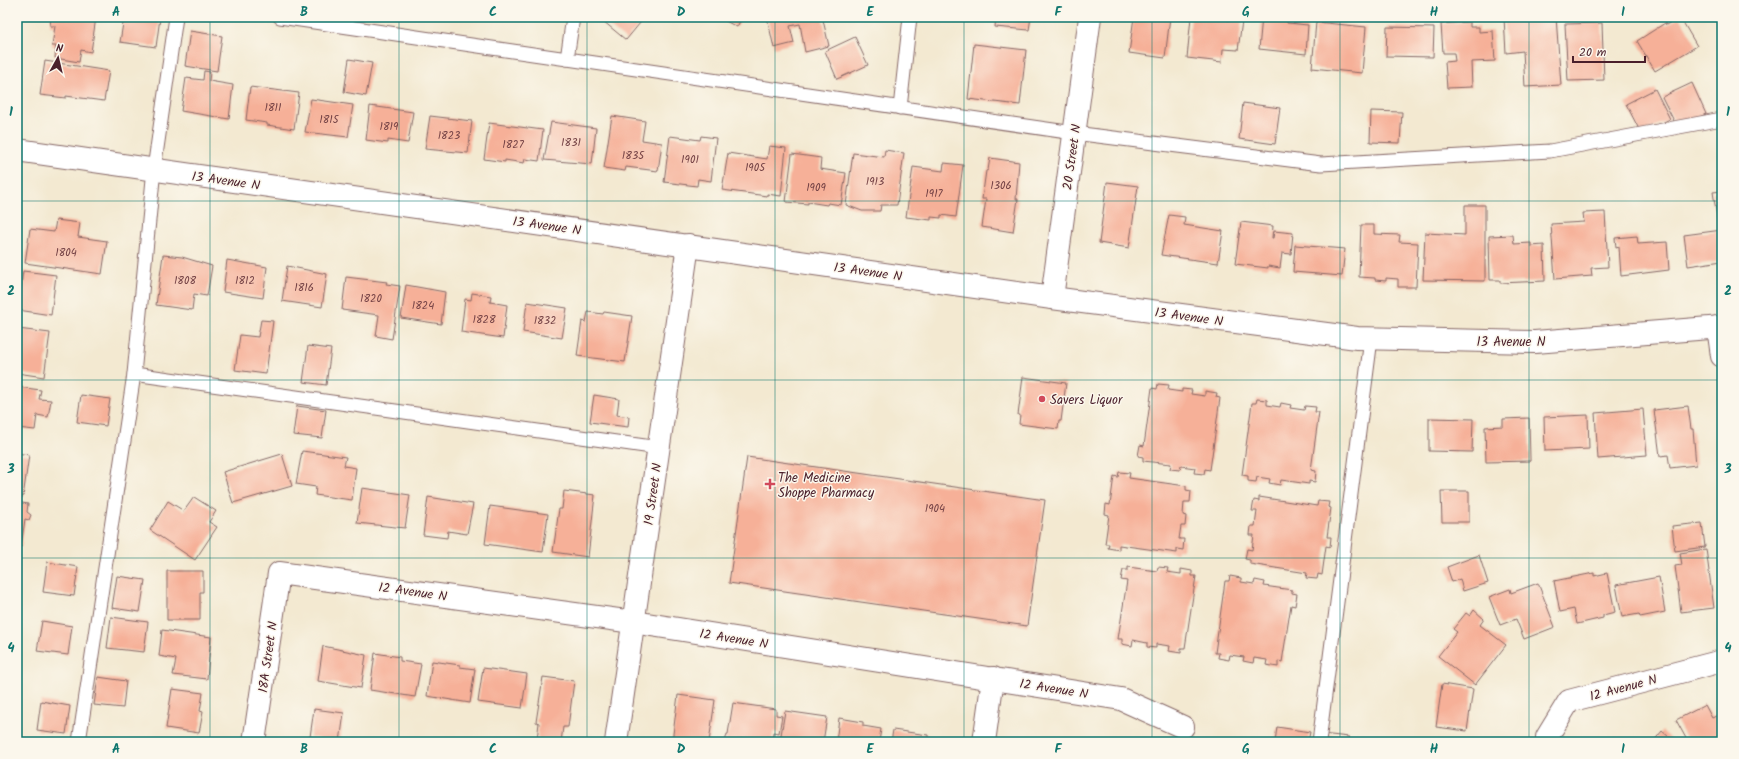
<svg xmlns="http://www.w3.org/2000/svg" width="1739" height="759" viewBox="0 0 1739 759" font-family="Kalam,sans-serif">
  <rect width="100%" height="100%" fill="#fbf7ec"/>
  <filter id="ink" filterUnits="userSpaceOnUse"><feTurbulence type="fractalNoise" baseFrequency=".025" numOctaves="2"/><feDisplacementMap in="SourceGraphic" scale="8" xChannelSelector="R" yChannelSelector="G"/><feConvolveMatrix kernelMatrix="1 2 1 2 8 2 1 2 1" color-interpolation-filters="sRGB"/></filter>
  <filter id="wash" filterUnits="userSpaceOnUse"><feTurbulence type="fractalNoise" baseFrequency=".012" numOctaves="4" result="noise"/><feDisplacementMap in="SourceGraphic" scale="16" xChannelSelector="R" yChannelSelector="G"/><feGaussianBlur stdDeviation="0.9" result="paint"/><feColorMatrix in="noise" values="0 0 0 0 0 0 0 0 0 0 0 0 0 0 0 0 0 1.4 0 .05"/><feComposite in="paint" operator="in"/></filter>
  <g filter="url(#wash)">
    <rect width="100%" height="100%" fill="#f3e9d1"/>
    <g id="blocks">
      <g fill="#f6b098">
        <polygon points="51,17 96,17 91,52 81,50 79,62 55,58 56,46 52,46 55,26 50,26"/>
        <polygon points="124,17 160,18 156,47 120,42"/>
        <polygon points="607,17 645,17 626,40 603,21"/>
        <polygon points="718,17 742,17 737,27"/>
        <polygon points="767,17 832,17 823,20 829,46 805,52 800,24 790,26 794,43 774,48"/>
        <polygon points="996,17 1031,17 1029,30 995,27"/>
        <polygon points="1134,17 1170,17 1165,58 1129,53"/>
        <polygon points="1191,17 1227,17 1227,20 1242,21 1238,50 1223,49 1222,62 1187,58"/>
        <polygon points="1262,17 1287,17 1287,23 1308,25 1306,54 1259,49"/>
        <polygon points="1522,17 1556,17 1561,85 1525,87 1523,51 1506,53 1504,18"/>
        <polygon points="1680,17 1697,46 1655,71 1637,41 1665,23 1666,25"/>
        <polygon points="1316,22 1366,27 1362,73 1312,68"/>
        <polygon points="1470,22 1470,27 1479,27 1479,32 1493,31 1495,61 1471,62 1472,87 1447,88 1445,62 1455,61 1454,53 1443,53 1441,24"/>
        <polygon points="1602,23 1604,80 1568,81 1565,24"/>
        <polygon points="1387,27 1434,28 1433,57 1386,56"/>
        <polygon points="190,31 222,36 217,71 185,66"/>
        <polygon points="855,37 868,65 837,79 825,51"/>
        <polygon points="974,44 1026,50 1020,105 968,99"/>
        <polygon points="349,59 372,63 366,96 344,92"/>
        <polygon points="45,61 109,71 104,101 66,96 66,98 40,95"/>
        <polygon points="204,71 210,72 209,81 233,85 229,119 181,111 186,78 203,80"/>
        <polygon points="1692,83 1706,114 1677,127 1662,97"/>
        <polygon points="250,87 299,93 294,129 267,125 267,123 246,120"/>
        <polygon points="1655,89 1670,119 1641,133 1626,104"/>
        <polygon points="311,99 353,105 348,137 305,132"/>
        <polygon points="1243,103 1280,108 1275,144 1239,139"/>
        <polygon points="370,106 413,112 408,143 388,140 388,143 366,140"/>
        <polygon points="1371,111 1402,112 1400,143 1370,142"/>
        <polygon points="430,116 472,121 468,153 425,149"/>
        <polygon points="612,116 645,121 642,140 662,143 658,171 626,167 625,171 604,168"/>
        <polygon points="551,122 596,128 592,164 544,160"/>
        <polygon points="489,123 543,130 539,161 525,159 524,163 505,160 505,162 484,159"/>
        <polygon points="670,136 700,140 701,136 716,138 711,181 698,179 697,186 664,182"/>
        <polygon points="769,146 786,148 781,196 767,194 767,196 722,190 728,153 767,159"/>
        <polygon points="885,150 904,153 897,205 881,205 880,211 862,211 846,205 853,153 884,157"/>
        <polygon points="792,154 821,158 820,169 846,173 841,205 828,203 827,205 808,202 808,204 786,202"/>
        <polygon points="990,158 1019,162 1016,199 1018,199 1013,232 982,227 986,199 982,199 986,171 988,170"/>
        <polygon points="944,163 963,165 956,217 941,215 941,218 931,217 931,220 906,217 913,167 943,171"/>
        <polygon points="1107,182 1138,186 1129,248 1099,243"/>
        <polygon points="1722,191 1722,223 1718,223 1713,192"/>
        <polygon points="1465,205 1485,205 1485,281 1423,280 1425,233 1465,235"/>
        <polygon points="1605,212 1608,267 1591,268 1592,276 1555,279 1551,224 1584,222 1583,213"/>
        <polygon points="1169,215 1185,217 1184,225 1223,231 1218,263 1161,255"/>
        <polygon points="56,220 80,223 78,237 107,241 102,274 25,263 30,229 54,232"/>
        <polygon points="1241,222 1273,226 1272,238 1273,238 1274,231 1293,233 1291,254 1282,253 1280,268 1268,266 1268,268 1235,264"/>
        <polygon points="1361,225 1374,225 1374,234 1400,235 1399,242 1418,243 1416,287 1398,287 1398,279 1386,278 1386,281 1375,280 1375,278 1359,277"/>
        <polygon points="1722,230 1722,261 1688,266 1684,235"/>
        <polygon points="1513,235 1514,244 1531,243 1531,246 1544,245 1545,281 1500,283 1500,280 1490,280 1489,236"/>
        <polygon points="1637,236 1638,244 1667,242 1669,270 1621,276 1619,247 1616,248 1615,238"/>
        <polygon points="1295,245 1345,249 1342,276 1293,272"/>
        <polygon points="163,255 182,257 212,266 207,296 194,294 192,310 156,305"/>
        <polygon points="227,260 267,267 263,298 223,292"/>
        <polygon points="287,266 327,274 322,307 282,301"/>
        <polygon points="23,271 56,275 51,315 18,310"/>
        <polygon points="346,277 387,282 386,284 400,286 392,339 376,336 379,315 342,310"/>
        <polygon points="406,285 445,292 441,324 401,318"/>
        <polygon points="472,293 491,296 490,302 507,305 503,338 461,332 465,299 471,300"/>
        <polygon points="527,302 567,308 562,338 523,332"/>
        <polygon points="588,312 603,314 604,312 632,316 625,362 577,356 582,321 586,322"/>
        <polygon points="261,320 273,321 266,374 235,370 240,335 258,337"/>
        <polygon points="18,329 50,333 44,377 17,373"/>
        <polygon points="308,346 331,349 326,385 303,382"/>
        <polygon points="1023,377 1066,383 1061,421 1059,421 1058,429 1019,424 1020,415 1018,415"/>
        <polygon points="1158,384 1169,385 1168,390 1182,392 1182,389 1192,390 1191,394 1205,396 1205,391 1217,393 1216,397 1220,398 1210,470 1205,469 1204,474 1194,473 1195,468 1181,466 1180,470 1170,469 1171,464 1143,461 1143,457 1138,456 1140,445 1144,446 1152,388 1157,389"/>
        <polygon points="17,387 41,390 39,399 51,400 48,417 37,415 35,430 17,428"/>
        <polygon points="81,395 110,399 106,426 77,422"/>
        <polygon points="594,395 619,399 617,415 629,417 628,427 590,422"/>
        <polygon points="1257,399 1267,400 1267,405 1280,407 1281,403 1291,405 1290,408 1304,410 1305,406 1316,407 1315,412 1319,412 1311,470 1316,471 1315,482 1309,481 1309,484 1281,480 1280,485 1269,483 1270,479 1257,477 1256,482 1248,481 1248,476 1242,475 1252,403 1256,403"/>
        <polygon points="297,406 326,410 322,438 293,435"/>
        <polygon points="1688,406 1691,429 1693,429 1696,465 1670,468 1668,455 1660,456 1654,410"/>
        <polygon points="1643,409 1647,455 1598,459 1595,413"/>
        <polygon points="1588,415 1589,449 1545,451 1544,417"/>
        <polygon points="1429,418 1473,419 1472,452 1429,451"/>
        <polygon points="1529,418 1530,461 1486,462 1485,427 1503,426 1503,419"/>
        <polygon points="302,451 346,457 344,466 356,468 352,500 315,495 316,487 296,484"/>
        <polygon points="17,453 29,455 23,497 17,496"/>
        <polygon points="282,454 292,486 233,503 223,472"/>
        <polygon points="747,457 1045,500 1027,626 729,583"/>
        <polygon points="1119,472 1130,473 1129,478 1186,486 1186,490 1191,491 1190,502 1184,502 1183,515 1186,516 1185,526 1181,526 1179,539 1184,539 1183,550 1177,549 1177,553 1119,545 1119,550 1108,548 1109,544 1105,544 1109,515 1105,514 1106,504 1110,505 1114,476 1118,477"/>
        <polygon points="362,488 410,495 405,528 357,523"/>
        <polygon points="564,491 595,495 588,557 553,552 559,509 562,509"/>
        <polygon points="1441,491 1469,491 1469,522 1442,522"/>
        <polygon points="194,497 216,511 209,522 217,527 195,560 150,530 168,501 184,511"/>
        <polygon points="428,497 473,504 467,534 448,531 447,538 423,535"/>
        <polygon points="1259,497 1317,506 1318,501 1329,502 1328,507 1331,508 1327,537 1331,537 1330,547 1326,546 1322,575 1318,574 1317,579 1306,578 1307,573 1250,564 1250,560 1245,559 1247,549 1252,550 1254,535 1250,535 1251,526 1255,526 1257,511 1252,511 1254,500 1259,501"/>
        <polygon points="17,502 28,504 27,512 31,515 29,520 25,519 21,547 17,546"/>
        <polygon points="490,506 548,514 543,552 485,544"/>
        <polygon points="1702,523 1705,547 1675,551 1672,526"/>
        <polygon points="1706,549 1714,608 1681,612 1675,566 1682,565 1680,553"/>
        <polygon points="1479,555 1488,583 1463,591 1460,579 1452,582 1447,567"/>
        <polygon points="47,562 78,567 74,596 43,592"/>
        <polygon points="1128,567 1157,571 1158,567 1168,568 1167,572 1181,574 1181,569 1192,571 1192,576 1196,576 1185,648 1181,648 1181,653 1169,651 1170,646 1156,644 1156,648 1147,647 1147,643 1133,640 1132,646 1122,644 1122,639 1118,639 1127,581 1121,580 1123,570 1128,570"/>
        <polygon points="167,571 203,571 203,592 200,592 200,620 167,620"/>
        <polygon points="1594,573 1594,576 1607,573 1615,612 1603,615 1603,618 1577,624 1574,609 1560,612 1554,581"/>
        <polygon points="117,576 145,580 140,612 112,608"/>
        <polygon points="1230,576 1241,578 1241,582 1254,584 1255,580 1265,582 1264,586 1292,590 1292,593 1297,594 1295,606 1291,605 1282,662 1278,661 1278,667 1266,665 1267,660 1254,658 1253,663 1243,661 1244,657 1230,655 1229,660 1218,658 1219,653 1215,653 1225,581 1229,581"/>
        <polygon points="1659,577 1665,612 1640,617 1639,614 1622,617 1616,585"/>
        <polygon points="1538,583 1555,627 1524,639 1516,619 1500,625 1489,597 1510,589 1511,593"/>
        <polygon points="1474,610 1484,619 1480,625 1506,645 1475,685 1438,656 1457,632 1453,629 1466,613 1470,616"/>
        <polygon points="111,617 148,622 144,652 107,648"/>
        <polygon points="42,621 72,626 68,655 37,651"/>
        <polygon points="162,630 211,637 207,679 173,675 176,659 159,656"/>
        <polygon points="323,646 366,655 361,688 318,681"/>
        <polygon points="375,653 400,657 400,661 421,664 415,697 370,690"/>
        <polygon points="432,661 460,665 460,667 475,669 470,703 427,696"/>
        <polygon points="483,668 527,674 522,708 478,702"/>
        <polygon points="98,677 126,681 123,708 94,705"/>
        <polygon points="543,677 574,681 568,727 563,727 561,742 537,739 539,723 536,722"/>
        <polygon points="1442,684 1473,689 1467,731 1436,727"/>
        <polygon points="172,689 203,693 200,711 203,712 199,733 166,728"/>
        <polygon points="678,695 715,700 709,742 672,742"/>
        <polygon points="41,701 70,706 66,734 37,730"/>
        <polygon points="733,703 776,709 776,715 782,716 779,733 773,732 772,742 741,739 741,742 725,742 727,734 728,734"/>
        <polygon points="1705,705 1712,718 1722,713 1722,742 1688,742 1676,720"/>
        <polygon points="314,709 344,713 340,742 310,737"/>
        <polygon points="785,711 827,717 823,742 780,741"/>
        <polygon points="839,718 863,722 863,726 881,729 879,742 836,742"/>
        <polygon points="1277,727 1310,732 1308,742 1275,742"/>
        <polygon points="893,730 928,735 928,742 891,742"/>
        <polygon points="1662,731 1675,742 1653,742"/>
        <polygon points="1322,734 1349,737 1348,742 1321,742"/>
      </g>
    </g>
  </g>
  <g filter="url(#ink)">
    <use href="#blocks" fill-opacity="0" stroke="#856665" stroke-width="1"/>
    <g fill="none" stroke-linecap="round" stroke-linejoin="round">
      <g stroke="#856665" stroke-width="15">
        <g id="service">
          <polyline points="280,17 1074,133 1321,164 1550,151 1722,119"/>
          <polyline points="567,59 573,17"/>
          <polyline points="900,108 910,17"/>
          <polyline points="134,374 659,448"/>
          <polyline points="79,742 134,374 154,169 176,17"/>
          <polyline points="1319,742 1371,339"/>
        </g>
      </g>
      <g stroke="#856665" stroke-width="24">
        <g id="minor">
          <polyline points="17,150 1052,298 1357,338 1535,342 1722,327"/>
          <polyline points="1052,298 1090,17"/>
          <polyline points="1718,327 1722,356"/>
          <polyline points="254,742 279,573 633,622 1121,699 1183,727"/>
          <polyline points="616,742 688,245"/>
          <polyline points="984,742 993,678"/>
          <polyline points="1547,742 1547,737 1569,701 1722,661"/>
        </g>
      </g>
      <use href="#service" stroke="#fff" stroke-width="13"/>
      <use href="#minor" stroke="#fff" stroke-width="22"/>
    </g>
  </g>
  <path fill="none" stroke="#0f766e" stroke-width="1" stroke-opacity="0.55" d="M210 17V742M399 17V742M587 17V742M775 17V742M964 17V742M1152 17V742M1340 17V742M1529 17V742M17 201H1722M17 380H1722M17 558H1722"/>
  <g fill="#d1495b" stroke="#fbf7ec" stroke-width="1.5">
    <circle cx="1042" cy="399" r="4"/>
    <path d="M768 478h4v4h4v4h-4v4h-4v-4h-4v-4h4z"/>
  </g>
  <g text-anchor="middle" stroke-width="3" stroke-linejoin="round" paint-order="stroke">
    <g font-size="11" fill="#754346">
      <text x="273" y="111">1811</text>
      <text x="329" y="123">1815</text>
      <text x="389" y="130">1819</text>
      <text x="449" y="139">1823</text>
      <text x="571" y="146">1831</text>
      <text x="513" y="148">1827</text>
      <text x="633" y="159">1835</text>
      <text x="690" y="163">1901</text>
      <text x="755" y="171">1905</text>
      <text x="875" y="185">1913</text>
      <text x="1001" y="189">1306</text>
      <text x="816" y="191">1909</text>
      <text x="934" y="197">1917</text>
      <text x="66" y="256">1804</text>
      <text x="185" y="284">1808</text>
      <text x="245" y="284">1812</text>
      <text x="304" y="291">1816</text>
      <text x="371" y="302">1820</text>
      <text x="423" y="309">1824</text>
      <text x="484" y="323">1828</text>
      <text x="545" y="324">1832</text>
      <text x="935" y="512">1904</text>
    </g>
    <g font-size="13" fill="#4a1f2b" stroke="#fbf7ec">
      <text transform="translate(1071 157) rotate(-82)" y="5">20 Street N</text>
      <text transform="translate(226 180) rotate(8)" y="5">13 Avenue N</text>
      <text transform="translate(547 225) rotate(8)" y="5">13 Avenue N</text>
      <text transform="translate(868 271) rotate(8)" y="5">13 Avenue N</text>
      <text transform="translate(1189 316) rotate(8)" y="5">13 Avenue N</text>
      <text x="1511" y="346">13 Avenue N</text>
      <text transform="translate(652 494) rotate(-82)" y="5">19 Street N</text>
      <text transform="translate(413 591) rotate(8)" y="5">12 Avenue N</text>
      <text transform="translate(734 638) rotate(9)" y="5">12 Avenue N</text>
      <text transform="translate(267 657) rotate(-82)" y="5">18A Street N</text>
      <text transform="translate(1623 687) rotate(-15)" y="5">12 Avenue N</text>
      <text transform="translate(1054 688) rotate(9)" y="5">12 Avenue N</text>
    </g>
    <g font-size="13" fill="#4a1f2b" stroke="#fbf7ec" text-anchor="start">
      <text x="1050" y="404">Savers Liquor</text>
      <text x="778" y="482">The Medicine<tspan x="778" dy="15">Shoppe Pharmacy</tspan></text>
    </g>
  </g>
  <rect width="1739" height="759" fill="none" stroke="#fbf7ec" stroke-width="44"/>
  <g transform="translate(58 58) rotate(8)" stroke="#fbf7ec" stroke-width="3" paint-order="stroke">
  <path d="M0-3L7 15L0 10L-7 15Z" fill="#4a1f2b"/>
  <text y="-6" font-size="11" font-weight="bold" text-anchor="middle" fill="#4a1f2b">N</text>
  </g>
  <path d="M1573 56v6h72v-6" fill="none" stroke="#4a1f2b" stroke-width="2"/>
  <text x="1579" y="56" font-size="12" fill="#4a1f2b" stroke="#fbf7ec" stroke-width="3" paint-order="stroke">20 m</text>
  <rect x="22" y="22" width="1695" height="715" fill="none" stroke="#0f766e" stroke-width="1.5"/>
  <g font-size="13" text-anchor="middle" font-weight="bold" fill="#0f766e">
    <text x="116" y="16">A</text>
    <text x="304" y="16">B</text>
    <text x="493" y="16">C</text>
    <text x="681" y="16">D</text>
    <text x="870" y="16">E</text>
    <text x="1058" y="16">F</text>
    <text x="1246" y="16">G</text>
    <text x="1434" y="16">H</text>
    <text x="1623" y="16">I</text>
    <text x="11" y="116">1</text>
    <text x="1728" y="116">1</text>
    <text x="11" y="295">2</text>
    <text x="1728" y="295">2</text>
    <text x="11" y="473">3</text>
    <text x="1728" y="473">3</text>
    <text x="11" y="652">4</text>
    <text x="1728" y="652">4</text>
    <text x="116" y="753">A</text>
    <text x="304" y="753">B</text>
    <text x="493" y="753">C</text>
    <text x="681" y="753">D</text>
    <text x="870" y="753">E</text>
    <text x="1058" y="753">F</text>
    <text x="1246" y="753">G</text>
    <text x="1434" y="753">H</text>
    <text x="1623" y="753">I</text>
  </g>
</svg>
